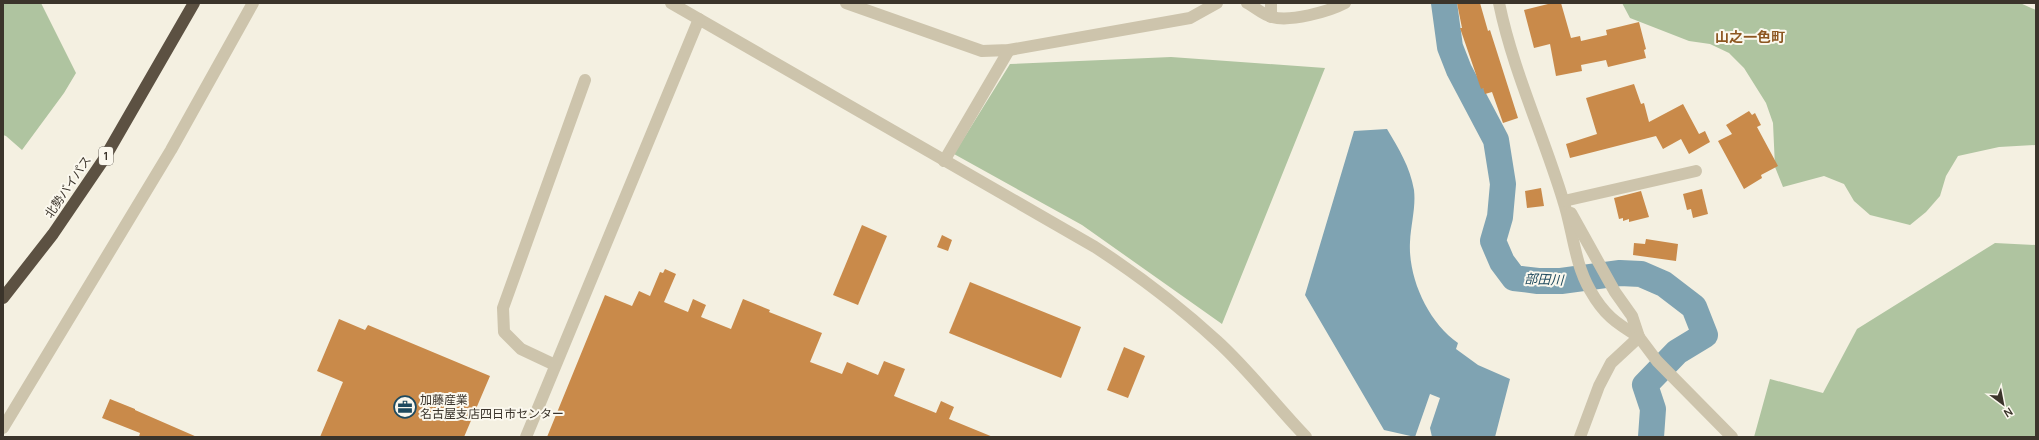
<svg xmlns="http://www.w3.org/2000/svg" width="2039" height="440" viewBox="0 0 2039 440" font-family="Manrope,'Noto Sans JP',sans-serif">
  <rect width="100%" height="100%" fill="#f4f0e1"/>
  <g fill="#afc4a0">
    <polygon points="3,3 41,3 76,73 64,93 22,150 6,136 3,135"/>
    <polygon points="1622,3 2020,3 2036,10 2036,145 1999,147 1958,156 1946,176 1940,196 1926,212 1910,225 1870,215 1854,201 1844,184 1824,176 1783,187 1775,167 1773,123 1766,103 1744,68 1729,53 1710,44 1689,41 1630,18"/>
    <polygon points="1171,57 1325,68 1222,324 1082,225 954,154 1010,64"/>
    <polygon points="1995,243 2036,245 2036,437 1754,437 1770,379 1823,393 1857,329"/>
  </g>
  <path fill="#7fa3b2" d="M1387 129C1399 149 1410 167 1414 190 1416 207 1411 224 1410 242 1408 278 1428 322 1458 343L1456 349 1478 365 1510 379 1495 437H1432L1430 428 1440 398 1430 394 1415 437 1384 430 1305 295 1354 131Z"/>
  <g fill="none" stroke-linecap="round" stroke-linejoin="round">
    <polyline stroke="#7fa3b2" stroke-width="26" points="1444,3 1450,47 1459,70 1496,140 1503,184 1500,217 1493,241 1502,262 1514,278 1538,281 1561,281 1620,273 1641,274 1664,284 1694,307 1705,335 1677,352 1645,385 1653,409 1651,437"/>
  </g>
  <g fill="#c98a4a">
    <polygon points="1457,3 1480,3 1488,31 1490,30 1518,118 1503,123 1492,92 1485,94 1483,88 1481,89 1460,28 1462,28"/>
    <polygon points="1552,3 1561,3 1571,38 1580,36 1581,41 1607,35 1606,30 1639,22 1646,49 1644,50 1646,58 1608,67 1606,60 1581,65 1582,71 1556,76 1550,44 1534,48 1524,10"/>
    <polygon points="1634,84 1641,104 1644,103 1649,122 1683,104 1699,134 1705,131 1710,142 1689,154 1681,139 1663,149 1656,136 1570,158 1566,144 1597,134 1586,98"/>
    <polygon points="1749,111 1752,115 1755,113 1761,125 1757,127 1778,166 1761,175 1762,178 1744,189 1718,141 1732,134 1726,125"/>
    <polygon points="1541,188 1544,206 1527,208 1525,191"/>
    <polygon points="1702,189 1708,214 1693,218 1691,209 1687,210 1683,194"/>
    <polygon points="1641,191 1649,217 1629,222 1629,219 1623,221 1623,218 1619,219 1614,198"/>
    <polygon points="862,225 887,236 858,305 833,295"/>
    <polygon points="942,235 952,240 948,251 937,247"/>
    <polygon points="1646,239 1678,244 1676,261 1633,255 1634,243 1645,244"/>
    <polygon points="665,269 676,274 664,302 688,312 693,299 706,305 701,317 731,329 743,299 770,310 769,312 822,333 810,362 842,374 847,362 878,375 884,361 905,369 894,396 936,413 941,401 954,407 949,419 993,437 547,437 605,295 632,306 639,291 650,296 660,272 663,273"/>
    <polygon points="970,282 1081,327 1061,378 949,333"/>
    <polygon points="339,319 365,330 368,325 490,376 464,437 320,437 343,382 317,371"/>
    <polygon points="1124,347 1145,356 1128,398 1107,390"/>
    <polygon points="110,399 135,409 135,410 197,437 139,437 140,433 102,418"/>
  </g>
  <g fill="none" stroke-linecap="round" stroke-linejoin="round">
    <g stroke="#cdc4ac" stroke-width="12">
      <path d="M671 3 1095 247C1138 275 1179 306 1217 341 1249 370 1276 406 1306 437"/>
      <polyline points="846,3 982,51 1009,50 1190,18 1217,3"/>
      <path d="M1247 3C1255 7 1263 15 1272 17 1290 22 1328 12 1345 3"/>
      <polyline points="1271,3 1271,17"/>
      <path d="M1499 3C1513 71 1543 134 1563 200 1573 230 1574 262 1590 290 1604 315 1616 323 1639 337"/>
      <polyline points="944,161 1009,50"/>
      <polyline points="1564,201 1696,171"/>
      <polyline points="1571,213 1615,292 1632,316 1639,337 1657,361 1732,437"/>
      <polyline points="555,365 521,349 504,332 503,308 585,80"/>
      <polyline points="3,428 171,150 253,3"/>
      <polyline points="526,437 699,19"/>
      <polyline points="1580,437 1599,386 1611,363 1639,337"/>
    </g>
    <polyline stroke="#5c5142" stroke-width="12" points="3,298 53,234 104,159 194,3"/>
  </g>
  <defs>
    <g id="office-ring" transform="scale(1.15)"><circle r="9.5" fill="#fbf8ee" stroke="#1f4a5e" stroke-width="1.5"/><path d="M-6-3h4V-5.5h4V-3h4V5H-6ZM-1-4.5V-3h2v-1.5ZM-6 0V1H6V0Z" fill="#1f4a5e"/></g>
  </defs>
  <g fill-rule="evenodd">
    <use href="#office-ring" x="405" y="407"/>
  </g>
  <g text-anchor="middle" stroke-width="4" stroke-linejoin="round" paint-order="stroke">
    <rect fill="#fbf8ee" stroke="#756f66" stroke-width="1" x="99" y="147" width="14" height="18" rx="3"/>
    <g font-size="11" font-weight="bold" fill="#3b342b">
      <text x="106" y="160">1</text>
    </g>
    <g font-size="12" fill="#3b342b" stroke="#fbf8ee">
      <text transform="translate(68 187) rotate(-56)" y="4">北勢バイパス</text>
    </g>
    <g font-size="12" fill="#3b342b" stroke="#fbf8ee" text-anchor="start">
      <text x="420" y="404">加藤産業<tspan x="420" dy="14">名古屋支店四日市センター</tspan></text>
    </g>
    <g font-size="13" font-style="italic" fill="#1f4a5e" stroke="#fbf8ee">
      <text transform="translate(1544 279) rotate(2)" y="5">部田川</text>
    </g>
    <g font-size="14" font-weight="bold" fill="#8d5721" stroke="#fbf8ee">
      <text x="1750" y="42">山之一色町</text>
    </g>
  </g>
  <rect width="2039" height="440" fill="none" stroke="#3b342b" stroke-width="8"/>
  <g transform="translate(2003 404) rotate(148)" stroke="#fbf8ee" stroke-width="3" paint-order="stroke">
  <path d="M0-3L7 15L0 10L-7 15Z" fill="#3b342b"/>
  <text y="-6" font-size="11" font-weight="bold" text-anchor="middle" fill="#3b342b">N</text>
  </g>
</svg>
